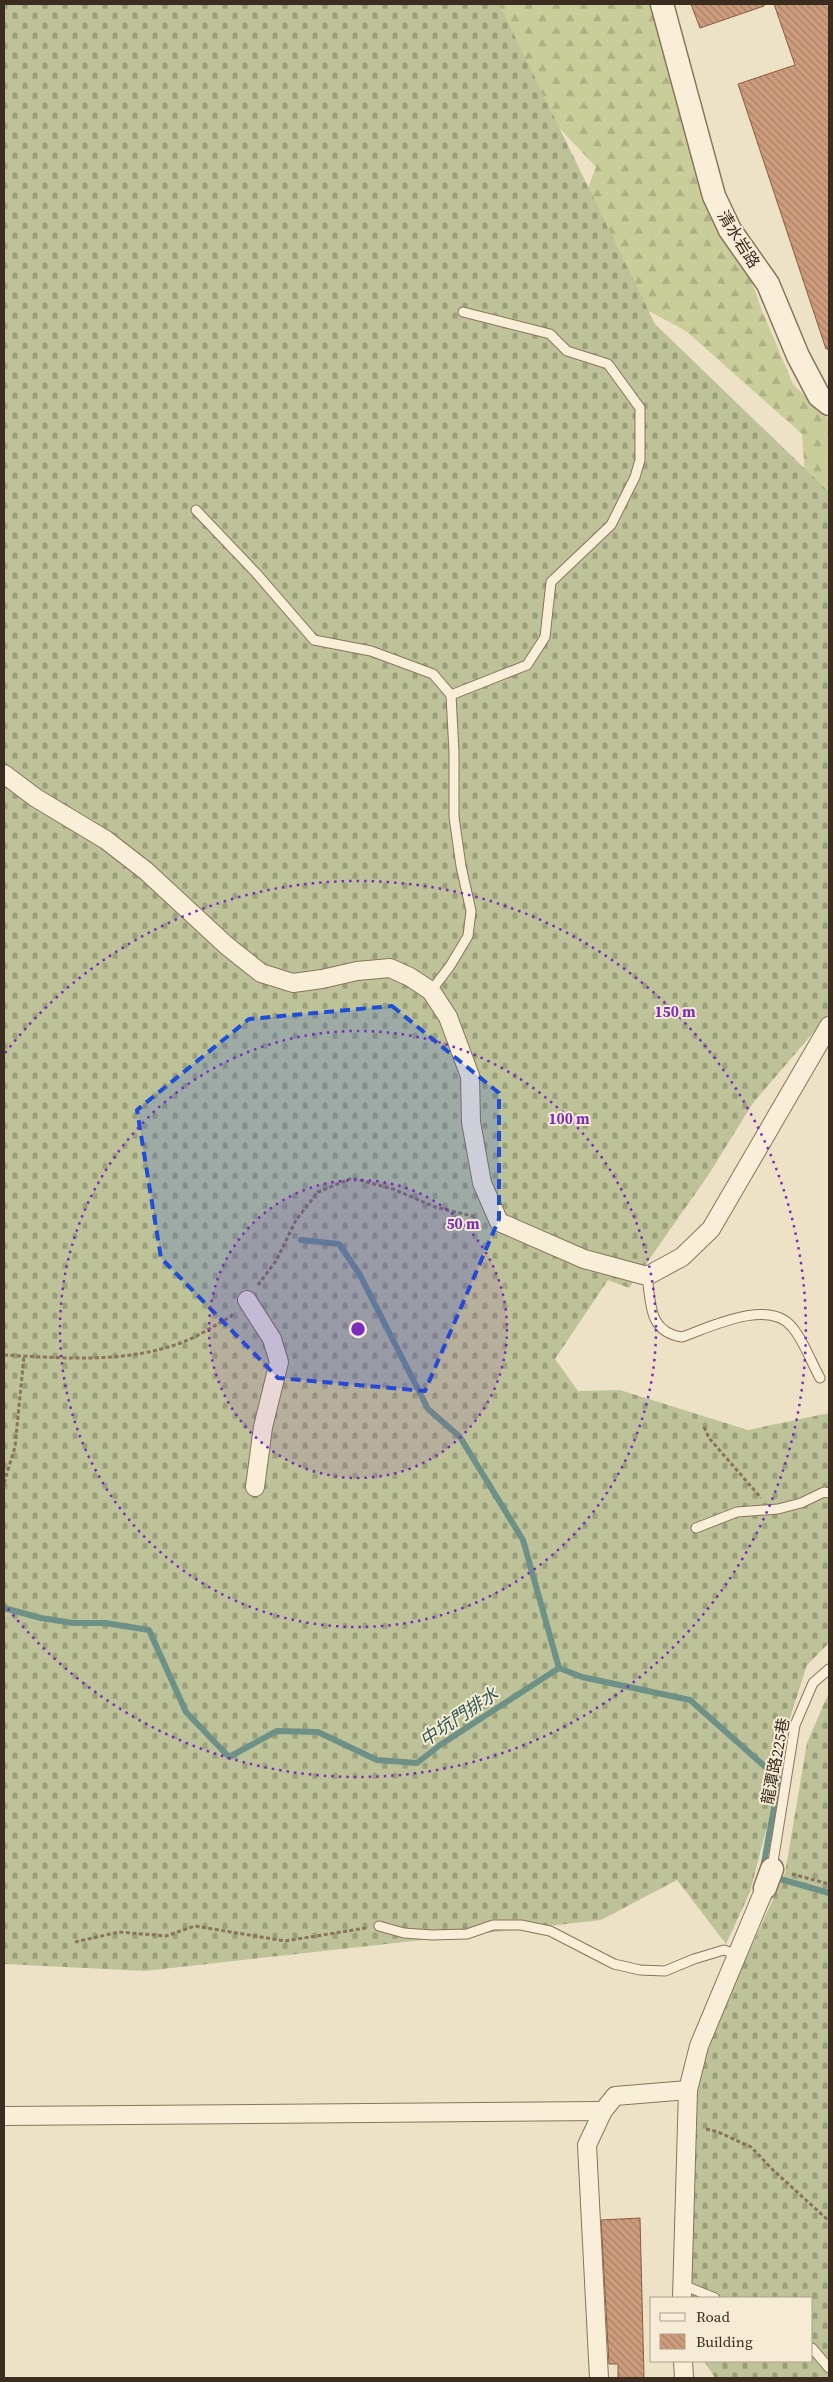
<svg xmlns="http://www.w3.org/2000/svg" width="833" height="2382" viewBox="0 0 833 2382" font-family="'Source Serif 4','Noto Sans TC',serif">
  <defs>
    <pattern id="forest-firs" width="22" height="20" patternUnits="userSpaceOnUse" patternTransform="scale(1.25)"><rect width="22" height="20" fill="#c8cd99"/><path d="M5 1l3.5 6h-7zM16 11l3.5 6h-7z" fill="#adb083"/></pattern>
    <pattern id="cemetery-stones" width="16" height="16" patternUnits="userSpaceOnUse" patternTransform="scale(1.25)"><rect width="16" height="16" fill="#bec298"/><path d="M2 7V4a2 2 0 0 1 4 0v3zM10 15v-3a2 2 0 0 1 4 0v3z" fill="#9b9e7b"/></pattern>
    <pattern id="building-back-hatch" width="6" height="6" patternUnits="userSpaceOnUse" patternTransform="scale(1.25)"><rect width="6" height="6" fill="#cd9c7c"/><path d="M-1 5l2 2M0 0l6 6M5-1l2 2" fill="none" stroke="#a77f65"/></pattern>
  </defs>
  <rect width="100%" height="100%" fill="#eee2c6"/>
  <polygon fill="url(#forest-firs)" points="443,4 654,4 761,308 793,384 829,420 829,584 809,535 802,434 686,331 559,263 596,167"/>
  <g fill="url(#cemetery-stones)">
    <polygon points="4,4 499,4 655,324 829,492 829,1014 753,1103 707,1177 629,1288 608,1280 555,1359 578,1391 620,1390 748,1430 829,1413 829,1643 807,1665 780,1749 768,1823 750,1892 726,1944 677,1880 601,1920 145,1971 4,1964"/>
    <polygon points="829,1692 829,2378 715,2378 704,2361 812,2361 812,2298 683,2298 694,2059 726,2002 785,1873 807,1743"/>
  </g>
  <g fill="none" stroke-linecap="round" stroke-linejoin="round">
    <g stroke="#6e9187" stroke-width="6">
      <polyline points="301,1240 339,1244 360,1275 428,1409 460,1437 523,1540 559,1668"/>
      <polyline points="4,1608 41,1618 73,1623 105,1623 149,1630 186,1712 229,1757 277,1731 318,1732 377,1760 417,1763 440,1745 559,1668 582,1677 690,1700 779,1779 763,1868"/>
      <polyline points="773,1877 829,1893"/>
    </g>
  </g>
  <g fill="url(#building-back-hatch)" stroke="#895c41">
    <polygon points="691,4 764,4 764,6 700,28"/>
    <polygon points="774,4 829,4 829,349 826,349 738,84 795,65"/>
    <polygon points="640,2218 644,2378 618,2378 618,2364 609,2364 601,2220"/>
  </g>
  <g fill="none" stroke-linecap="round" stroke-linejoin="round">
    <g stroke="#8a735b" stroke-width="11">
      <g id="service">
        <polyline points="196,510 256,573 314,640 371,651 433,674 451,695 454,752 454,817 461,866 471,911 468,936 450,966 431,991"/>
        <polyline points="451,695 527,665 545,637 551,582 611,525 635,477 640,460 640,408 608,364 567,351 550,334 463,312"/>
        <path d="M647 1276C651 1303 648 1332 682 1337 710 1327 769 1298 792 1327 804 1341 811 1362 820 1378"/>
        <polyline points="696,1528 737,1512 778,1509 801,1503 824,1492 829,1493"/>
        <polyline points="772,1868 795,1725 813,1683 829,1669"/>
        <polyline points="379,1926 404,1933 432,1935 467,1934 493,1925 521,1925 550,1931 614,1964 640,1970 665,1971 694,1959 724,1950 738,1955"/>
        <polyline points="683,2285 715,2298"/>
        <polyline points="812,2348 829,2368"/>
      </g>
    </g>
    <g stroke="#8a735b" stroke-width="20">
      <g id="minor">
        <polyline points="4,774 36,798 106,840 146,871 227,946 261,973 293,983 322,979 357,971 390,968 410,977 431,991 448,1017 470,1076 471,1122 482,1183 499,1222 584,1259 647,1276 682,1257 711,1229 829,1026"/>
        <polyline points="247,1300 272,1339 279,1362 263,1427 255,1487"/>
        <polyline points="4,2116 603,2111"/>
        <polyline points="682,2298 688,2090 699,2046 765,1888"/>
        <polyline points="683,2361 684,2378"/>
        <polyline points="599,2378 587,2145 603,2111 615,2096 688,2090"/>
      </g>
    </g>
    <g stroke="#8a735b" stroke-width="25">
      <g id="tertiary">
        <polyline points="662,4 714,196 730,230 768,284 798,356 819,396 829,404"/>
        <polyline points="765,1888 772,1869"/>
      </g>
    </g>
    <g stroke="#8a735b" stroke-width="3" stroke-dasharray="4 2.5" stroke-linecap="butt">
      <polyline points="258,1285 276,1261 296,1220 318,1192 352,1178 393,1189 435,1207 476,1217"/>
      <path d="M4 1355C63 1358 126 1364 183 1342 199 1336 215 1325 230 1317L234 1313"/>
      <polyline points="704,1427 709,1438 761,1498"/>
      <polyline points="4,1483 15,1447 24,1356"/>
      <polyline points="792,1874 829,1884"/>
      <polyline points="75,1942 119,1932 166,1936 195,1926 285,1941 366,1928"/>
      <polyline points="706,2129 718,2132 751,2147 773,2170 829,2221"/>
    </g>
    <use href="#service" stroke="#f9efd9" stroke-width="9"/>
    <use href="#minor" stroke="#f9efd9" stroke-width="18"/>
    <use href="#tertiary" stroke="#f9efd9" stroke-width="22"/>
  </g>
  <path fill="#1d4ed8" fill-opacity="0.2" stroke="#1d4ed8" stroke-width="4" stroke-dasharray="10 6" stroke-linejoin="round" d="M392 1006 499 1093V1219L425 1391 278 1378 161 1258 137 1110 249 1019Z"/>
  <circle cx="358" cy="1329" r="149" fill="#7b2cbf" fill-opacity=".12"/>
  <g fill="none" stroke="#7b2cbf" stroke-width="2.5" stroke-dasharray="2.5 5">
    <circle cx="358" cy="1329" r="149"/>
    <circle cx="358" cy="1329" r="298"/>
    <path d="M5 1053A448 448 0 1 1 5 1605"/>
  </g>
  <g text-anchor="middle" stroke-width="4" stroke-linejoin="round" paint-order="stroke">
    <g font-size="16" fill="#3a2c1f" stroke="#f6ecd5">
      <text transform="translate(739 239) rotate(58)" y="6">清水岩路</text>
      <text transform="translate(775 1761) rotate(-79)" y="6">龍潭路225巷</text>
    </g>
    <g font-size="18" font-style="italic" fill="#2f5a56" stroke="#f6ecd5">
      <text transform="translate(459 1717) rotate(-34)" y="6">中坑門排水</text>
    </g>
  </g>
  <circle cx="358" cy="1329" r="8" fill="#7b2cbf" stroke="#f6ecd5" stroke-width="2.5"/>
  <g font-size="15" text-anchor="middle" font-weight="bold" fill="#7b2cbf" stroke="#f6ecd5" stroke-width="4" stroke-linejoin="round" paint-order="stroke">
    <text x="675" y="1017">150 m</text>
    <text x="569" y="1124">100 m</text>
    <text x="463" y="1229">50 m</text>
  </g>
  <rect width="833" height="2382" fill="none" stroke="#3a2c1f" stroke-width="10"/>
  <rect x="650" y="2297" width="162" height="65" fill="#f6ecd5" stroke="#ab9f8c"/>
  <rect x="660" y="2313" width="25" height="8" fill="#f9efd9" stroke="#ab9f8c"/>
  <text x="696" y="2322" font-size="15" fill="#3a2c1f">Road</text>
  <rect x="660" y="2334" width="25" height="15" fill="url(#building-back-hatch)" stroke="#ab9f8c"/>
  <text x="696" y="2347" font-size="15" fill="#3a2c1f">Building</text>
</svg>
